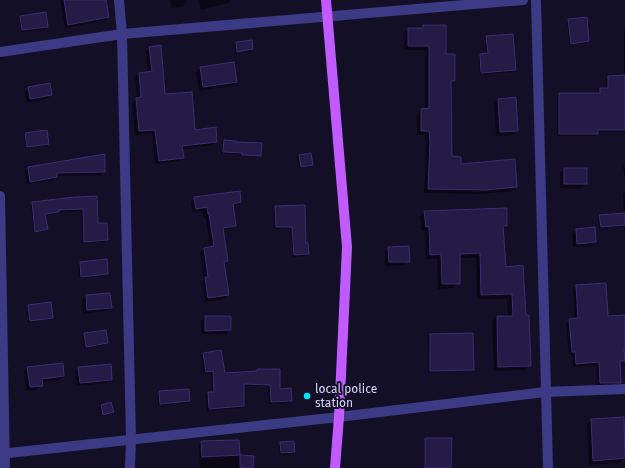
<svg xmlns="http://www.w3.org/2000/svg" width="625" height="468" viewBox="0 0 625 468" font-family="'Fira Sans',sans-serif">
  <rect width="100%" height="100%" fill="#130f26"/>
  <g fill="#0007">
    <polygon points="60,0 105,0 108,17 105,20 65,28"/>
    <polygon points="170,0 187,0 187,2 183,6 171,8"/>
    <polygon points="199,0 230,0 230,1 228,3 201,10"/>
    <polygon points="21,16 47,27 45,29 21,32 19,18"/>
    <polygon points="569,20 588,41 586,43 570,45 567,22"/>
    <polygon points="423,26 445,55 454,81 450,84 451,157 460,165 516,187 512,191 480,194 424,193 426,146 425,135 417,135 417,114 421,110 425,110 425,50 404,50 404,33 408,29 420,29"/>
    <polygon points="624,27 625,27 625,132 597,132 595,136 557,136 557,96 559,94 598,94 598,91 600,89 606,89 606,79 608,77 624,76"/>
    <polygon points="512,35 515,70 513,72 480,75 479,57 481,55 486,54 485,39 487,37"/>
    <polygon points="236,43 252,49 251,51 236,53 234,45"/>
    <polygon points="150,48 164,95 195,131 216,141 212,145 182,149 183,157 179,161 155,164 152,133 135,135 132,103 137,98 135,78 139,74 148,73 146,52"/>
    <polygon points="233,63 236,82 232,86 199,91 196,72 200,68"/>
    <polygon points="29,88 51,95 47,99 26,103 25,92"/>
    <polygon points="498,100 517,131 513,135 496,136 494,104"/>
    <polygon points="26,134 48,143 46,145 26,148 24,136"/>
    <polygon points="224,141 260,155 258,157 240,156 240,155 221,153 222,143"/>
    <polygon points="310,154 312,164 310,166 299,168 297,158 299,156"/>
    <polygon points="104,155 104,172 101,175 56,176 53,180 27,184 25,171 28,168"/>
    <polygon points="625,164 625,181 623,166"/>
    <polygon points="565,169 586,183 582,188 560,188 560,173"/>
    <polygon points="625,192 625,240 624,226 599,229 598,218 600,216 624,214 623,194"/>
    <polygon points="75,198 97,224 107,240 105,242 83,243 81,211 58,212 56,214 45,215 47,229 45,231 34,233 31,205 32,203"/>
    <polygon points="195,198 240,202 236,206 232,207 235,225 231,229 222,230 227,261 223,264 228,295 224,299 205,302 202,282 204,280 200,252 204,249 210,248 206,218 204,218 203,211 192,212 191,202"/>
    <polygon points="304,206 305,244 308,254 306,256 293,257 290,228 275,229 274,209 276,207"/>
    <polygon points="424,212 506,226 502,230 505,268 522,266 530,365 525,370 494,371 492,322 497,317 508,317 507,299 477,299 476,258 459,258 459,283 454,288 438,289 437,259 426,259 425,230 422,231 420,216"/>
    <polygon points="594,228 595,242 591,246 573,247 572,234 576,230"/>
    <polygon points="389,248 409,261 405,265 385,266 385,252"/>
    <polygon points="106,260 107,274 105,276 79,278 78,264 80,262"/>
    <polygon points="605,284 607,317 625,316 625,351 623,351 624,360 619,364 620,382 617,386 597,386 596,365 573,367 572,355 569,355 566,323 570,320 575,319 573,289 576,286"/>
    <polygon points="86,296 110,307 106,311 83,314 82,300"/>
    <polygon points="29,306 52,318 50,319 28,322 27,308"/>
    <polygon points="205,317 230,317 230,330 226,334 201,334 201,322"/>
    <polygon points="84,334 107,343 105,345 84,348 82,336"/>
    <polygon points="430,335 473,369 471,371 429,372 428,337"/>
    <polygon points="203,354 224,374 255,372 257,370 279,370 279,390 291,401 289,403 269,404 268,386 243,386 243,406 241,408 207,411 206,395 208,393 212,393 211,373 204,374 201,356"/>
    <polygon points="28,368 63,376 59,380 42,382 42,385 38,389 26,391 24,372"/>
    <polygon points="79,368 111,379 107,383 76,386 75,372"/>
    <polygon points="188,390 189,401 188,403 158,405 158,394 160,392"/>
    <polygon points="101,406 113,412 111,414 102,416 99,408"/>
    <polygon points="623,418 625,458 621,462 589,465 587,424 591,420"/>
    <polygon points="426,439 450,468 424,468 424,441"/>
    <polygon points="238,441 239,456 253,457 252,468 200,468 199,445 202,442"/>
    <polygon points="281,443 294,452 292,454 280,455 279,445"/>
  </g>
  <g fill="#241b47" stroke="#3b2d73">
    <polygon points="64,0 106,0 109,17 68,25"/>
    <polygon points="46,12 48,27 22,30 20,16"/>
    <polygon points="587,17 589,41 571,44 568,19"/>
    <polygon points="423,25 446,25 446,54 455,54 455,81 451,81 452,156 461,157 461,164 515,159 517,187 485,190 428,189 430,141 429,131 421,131 421,109 429,108 429,46 408,46 408,28 423,28"/>
    <polygon points="513,34 516,70 481,73 480,54 488,53 486,36"/>
    <polygon points="252,40 253,49 237,52 236,42"/>
    <polygon points="161,45 165,94 192,92 195,130 216,127 217,142 182,146 184,158 159,161 155,130 139,131 136,98 141,97 139,73 152,71 149,47"/>
    <polygon points="234,62 237,82 203,87 200,67"/>
    <polygon points="625,75 625,130 598,130 598,134 559,134 559,93 600,93 600,88 608,88 608,76"/>
    <polygon points="50,83 52,95 30,99 28,87"/>
    <polygon points="516,97 518,131 500,132 498,99"/>
    <polygon points="47,130 49,144 27,147 25,133"/>
    <polygon points="224,140 236,141 236,142 262,143 261,156 242,155 242,153 223,152"/>
    <polygon points="311,153 313,165 301,167 299,155"/>
    <polygon points="105,154 105,172 57,173 57,177 30,182 28,167"/>
    <rect x="564" y="168" width="23" height="16"/>
    <polygon points="240,191 241,202 233,204 236,226 223,228 228,261 224,262 229,295 208,298 205,277 208,277 204,248 214,246 209,214 208,214 207,207 196,209 194,197"/>
    <polygon points="97,196 98,223 107,223 108,240 84,242 83,209 59,210 59,212 45,214 48,229 35,232 32,202 75,197"/>
    <polygon points="305,205 306,243 308,243 309,254 294,255 292,227 276,227 275,206"/>
    <polygon points="507,208 507,226 503,226 506,267 523,265 526,315 529,315 531,366 498,367 497,316 513,316 512,294 481,295 480,253 460,254 460,284 442,284 441,254 430,255 429,226 426,227 424,211"/>
    <polygon points="625,213 625,225 601,227 599,215"/>
    <polygon points="595,227 596,242 577,244 576,229"/>
    <polygon points="409,246 410,262 389,262 388,247"/>
    <polygon points="107,259 108,274 81,277 80,262"/>
    <polygon points="606,283 608,316 625,315 625,348 624,348 625,361 620,361 621,383 600,383 599,362 576,364 575,352 572,352 569,319 578,318 576,285"/>
    <polygon points="110,293 112,308 87,310 86,295"/>
    <polygon points="51,302 53,318 30,321 28,305"/>
    <polygon points="205,316 231,316 231,330 205,331"/>
    <polygon points="106,330 108,343 86,347 84,333"/>
    <polygon points="473,333 474,370 430,371 430,334"/>
    <polygon points="221,350 225,373 257,371 257,369 280,369 280,389 291,388 292,401 271,402 270,385 244,384 244,406 209,409 208,392 214,392 213,371 206,372 203,353"/>
    <polygon points="63,363 64,376 42,379 43,386 30,387 27,367"/>
    <polygon points="111,364 112,380 80,383 78,367"/>
    <polygon points="189,389 190,401 160,404 159,391"/>
    <polygon points="111,402 114,412 103,415 101,405"/>
    <polygon points="624,417 625,458 593,461 591,419"/>
    <polygon points="425,438 452,438 451,468 425,468"/>
    <polygon points="239,440 240,455 202,457 201,441"/>
    <polygon points="294,441 295,452 281,453 280,442"/>
    <polygon points="240,455 254,456 253,468 240,468"/>
  </g>
  <g fill="none" stroke-linecap="round" stroke-linejoin="round">
    <g stroke="#3d3a85" stroke-width="10">
      <polyline points="119,0 122,34 131,439 130,468"/>
      <polyline points="536,0 548,468"/>
      <polyline points="0,52 122,34 523,0"/>
      <polyline points="0,196 5,468"/>
      <polyline points="0,454 339,417 545,392 625,389"/>
    </g>
    <polyline stroke="#c25bff" stroke-width="10" points="326,0 347,247 339,417 335,468"/>
  </g>
  <circle fill="#00e5ff" stroke="#130f26" stroke-width="1.5" cx="307" cy="396" r="4"/>
  <g text-anchor="middle" stroke-width="4" stroke-linejoin="round" paint-order="stroke">
    <g font-size="12" fill="#d9d4ff" stroke="#130f26" text-anchor="start">
      <text x="315" y="393">local police<tspan x="315" dy="14">station</tspan></text>
    </g>
  </g>
</svg>
